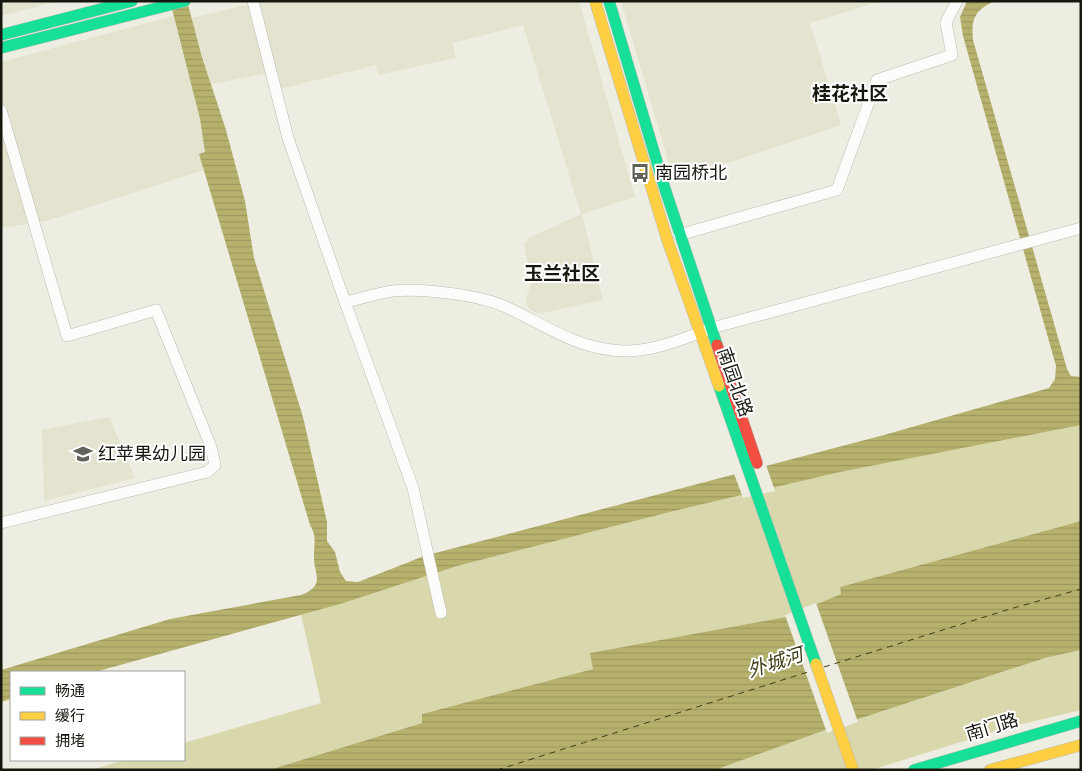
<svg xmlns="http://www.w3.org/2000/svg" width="1082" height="771" viewBox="0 0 1082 771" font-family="Jost,'Noto Sans SC',sans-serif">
  <defs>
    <pattern id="water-rules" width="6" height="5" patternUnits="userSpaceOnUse" patternTransform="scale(1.25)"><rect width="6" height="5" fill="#b6b26e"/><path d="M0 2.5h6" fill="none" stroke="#9c985e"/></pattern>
  </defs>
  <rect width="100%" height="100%" fill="#eeede2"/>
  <g fill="#e3e3d0">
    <polygon points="1,1 59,1 1,16"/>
    <polygon points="264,1 579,1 635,197 582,214 603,300 538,314 528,308 526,298 532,281 524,244 529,238 581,214 523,25 453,43 456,58 378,75 376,65 276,90 270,73 211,84 191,18"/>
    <polygon points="621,1 878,1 878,2 810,23 841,125 674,181"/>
    <polygon points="173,16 200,119 205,152 199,154 204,170 46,221 1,228 1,62"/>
    <polygon points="109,417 135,478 44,501 42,430"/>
  </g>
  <g fill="#d9d7ac">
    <polygon points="1081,425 1081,521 840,587 841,594 786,617 591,653 593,669 422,714 422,723 269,770 91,770 125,760 184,760 184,743 321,703 301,614 457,566 678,510 839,472"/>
    <polygon points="1081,650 1081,710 1006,728 871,770 715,770 828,729 1045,658"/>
  </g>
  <g fill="url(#water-rules)">
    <path d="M170 1H187L202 57 226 130 245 201 254 258 303 417 327 522V541L335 552 340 572 346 581 358 582 424 556 884 435 1049 388 1055 379 1056 366 963 36 960 17 967 1H995C975 10 971 18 973 40L1067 369 1071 376 1081 377V425L840 472 678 510 457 566 340 604 95 672H11V699L1 702V670L170 619 301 595C327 585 313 574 314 555 314 542 317 537 310 525L199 154 205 152 200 119Z"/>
    <polygon points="1081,521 1081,650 1045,658 828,729 715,770 269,770 422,723 422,714 593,669 590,653 786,617 841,594 840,587"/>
  </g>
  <g fill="#eeede2">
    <polygon points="765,462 775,491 743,498 733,471"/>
    <polygon points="816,603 858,722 827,733 785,615"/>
  </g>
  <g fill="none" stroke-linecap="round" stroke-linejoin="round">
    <g stroke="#3f3d17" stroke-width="1" stroke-dasharray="6 5" stroke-linecap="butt">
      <polyline points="824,667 1010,609 1081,589"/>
      <polyline points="497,770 811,671"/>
    </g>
    <g stroke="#bbbbb3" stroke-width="12">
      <g id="street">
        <path d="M253 1 288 138 345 302C361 299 377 293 393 291 422 288 480 295 506 307 541 323 573 346 612 350 645 355 681 340 712 328L1081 228"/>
        <polyline points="1,110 67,336 156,310 211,447 215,465 207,472 1,523"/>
        <polyline points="679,235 837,190 877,80 952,55 946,22 957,1"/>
        <polyline points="345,302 413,488 441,613"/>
      </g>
    </g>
    <g stroke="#bbbbb3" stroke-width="12">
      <g id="fast">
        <polyline points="609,1 665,189 717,345"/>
        <polyline points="1,35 132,1"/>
        <polyline points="1,48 185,1"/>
        <polyline points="719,386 816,664"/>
        <polyline points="914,770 1081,721"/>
      </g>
    </g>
    <g stroke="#bbbbb3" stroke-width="12">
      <g id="slow">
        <polyline points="595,1 667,239 719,386"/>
        <polyline points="816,664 853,770"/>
        <polyline points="990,770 1081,745"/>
      </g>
    </g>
    <g stroke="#bbbbb3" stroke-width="12">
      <polyline id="jam" points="717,345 757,463"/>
    </g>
    <use href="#street" stroke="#fcfcfb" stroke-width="11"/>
    <use href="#fast" stroke="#16e098" stroke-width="11"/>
    <use href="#slow" stroke="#ffcf43" stroke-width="11"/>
    <use href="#jam" stroke="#f24e42" stroke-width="11"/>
  </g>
  <defs>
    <g id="bus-bare" transform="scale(1.5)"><path d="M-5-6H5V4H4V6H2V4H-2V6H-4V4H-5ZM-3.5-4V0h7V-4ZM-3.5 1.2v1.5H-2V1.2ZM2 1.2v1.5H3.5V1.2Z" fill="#62625a" stroke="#fff" stroke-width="2.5" paint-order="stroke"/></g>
    <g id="school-bare" transform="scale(1.5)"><path d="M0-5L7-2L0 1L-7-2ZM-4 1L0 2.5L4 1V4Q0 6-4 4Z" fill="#62625a" stroke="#fff" stroke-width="2.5" paint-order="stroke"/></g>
  </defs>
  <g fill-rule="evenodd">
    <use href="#bus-bare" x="640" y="173"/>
    <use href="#school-bare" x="83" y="454"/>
  </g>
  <g text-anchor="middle" stroke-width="4" stroke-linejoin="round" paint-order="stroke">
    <g font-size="18" fill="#171710" stroke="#fff" text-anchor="start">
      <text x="655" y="179">南园桥北</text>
      <text x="98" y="460">红苹果幼儿园</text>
    </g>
    <g font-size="18" fill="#171710" stroke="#fff">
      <text transform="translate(735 382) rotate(71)" y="6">南园北路</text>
      <text transform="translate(992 727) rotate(-17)" y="6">南门路</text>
    </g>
    <g font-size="19" font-weight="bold" fill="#171710" stroke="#fff">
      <text x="850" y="100">桂花社区</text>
      <text x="562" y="280">玉兰社区</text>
    </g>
    <g font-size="19" font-style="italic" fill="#3f3d17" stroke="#fff">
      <text transform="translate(775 662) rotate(-18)" y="7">外城河</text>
    </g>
  </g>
  <rect width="1082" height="771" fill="none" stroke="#171710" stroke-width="5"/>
  <rect x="10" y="671" width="175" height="90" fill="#ffffff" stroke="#a2a29f"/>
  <rect x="20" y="687" width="25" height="8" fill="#16e098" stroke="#a2a29f"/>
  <text x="55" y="696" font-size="15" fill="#171710">畅通</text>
  <rect x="20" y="712" width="25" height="8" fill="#ffcf43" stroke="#a2a29f"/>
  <text x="55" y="721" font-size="15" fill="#171710">缓行</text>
  <rect x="20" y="737" width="25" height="8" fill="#f24e42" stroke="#a2a29f"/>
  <text x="55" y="746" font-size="15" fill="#171710">拥堵</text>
</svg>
